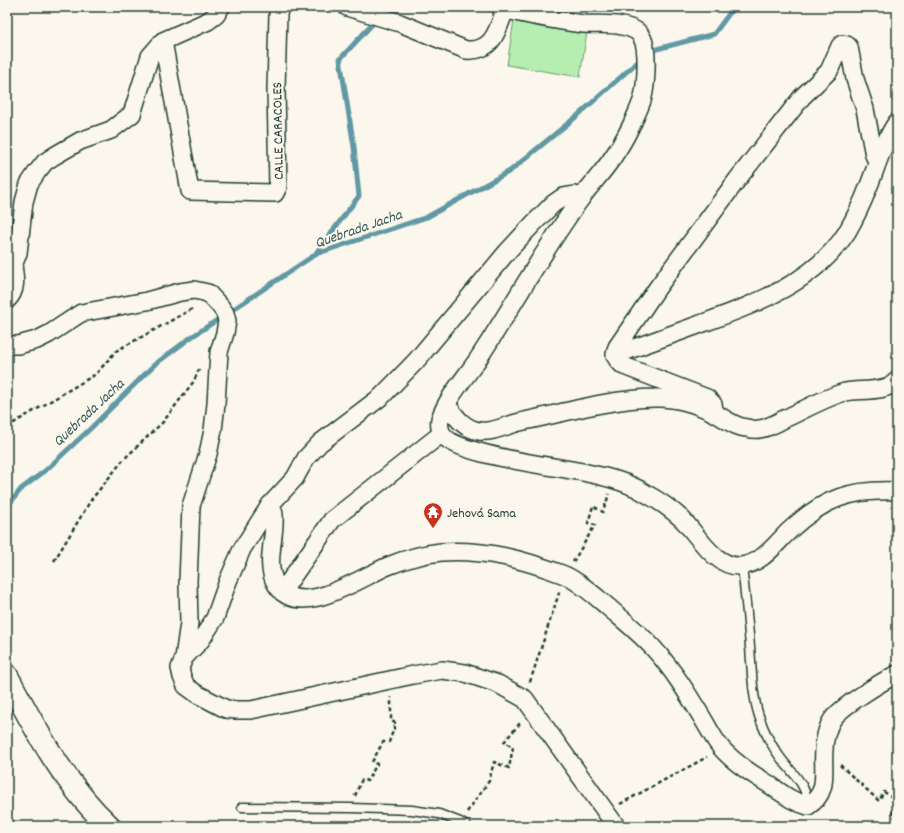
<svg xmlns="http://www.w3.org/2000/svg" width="904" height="833" viewBox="0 0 904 833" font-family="Dekko,sans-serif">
  <rect width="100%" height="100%" fill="#fbf7ec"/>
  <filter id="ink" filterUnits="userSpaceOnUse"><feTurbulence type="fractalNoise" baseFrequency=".025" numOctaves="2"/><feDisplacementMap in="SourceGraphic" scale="8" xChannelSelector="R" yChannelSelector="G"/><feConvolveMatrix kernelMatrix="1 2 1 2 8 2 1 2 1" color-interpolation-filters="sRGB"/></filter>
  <g filter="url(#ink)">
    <polygon fill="#b6eeb1" stroke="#6a9672" points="514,20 587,32 580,77 507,65"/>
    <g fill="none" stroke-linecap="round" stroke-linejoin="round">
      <g stroke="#6198a4" stroke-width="5">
        <polyline points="649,51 714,34 734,7"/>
        <polyline points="316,253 359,196 354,147 340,59 377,19"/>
        <polyline points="7,507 21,489 46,470 91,428 154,365 190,338 316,254 427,217 510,171 577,116 642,58"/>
      </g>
      <g stroke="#1f3d34" stroke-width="11">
        <g id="lane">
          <path d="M742 566C745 593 748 620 750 647 752 671 752 694 759 716 764 731 771 745 780 757 793 775 806 782 808 806"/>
          <polyline points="242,807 351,808 412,810 439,814 460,822 467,826"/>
        </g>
      </g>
      <g stroke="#1f3d34" stroke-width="20">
        <g id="street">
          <path d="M347 7 400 23 466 50C493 52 497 31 505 10"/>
          <path d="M500 7 505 10C531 15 557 21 583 24 596 25 609 23 622 26 628 27 638 30 641 36 649 47 646 84 643 97 642 102 639 108 637 113 631 127 622 144 613 157 604 171 592 183 582 197 545 247 516 301 482 353 469 374 448 395 440 419 439 424 440 431 443 435 456 455 560 467 587 473 607 477 628 482 645 493 658 500 671 509 682 519 697 534 715 568 741 566 762 564 776 543 790 530 824 498 851 489 897 491"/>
          <polyline points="163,41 190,191 275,193 278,187 276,89 278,14 280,7"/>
          <polyline points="582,197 574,195 563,197 553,204 533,224 507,252 416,361 382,396 320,443 306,458 295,478 270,505 242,549 228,581 215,618 201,640 184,658 180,668 182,677 186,686 197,694 226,709 236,710 251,710 413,675 442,670 465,673 498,684 525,699 616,826"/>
          <polyline points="7,273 13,266 18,253 24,202 29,184 37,172 45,162 54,156 80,141 111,130 132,114 150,56 163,41 208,21 216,15 221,7"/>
          <path d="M7 300C17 291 15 278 13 266"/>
          <polyline points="7,345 18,345 37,340 49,334 81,313 147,301 180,292 194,290 208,293 220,306 225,313 227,321 225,333 219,352 216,404 213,430 208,454 191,506 188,582 189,623 184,658"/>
          <path d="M615 355C643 345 670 335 698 325 752 305 814 284 847 232 855 218 862 204 868 188 877 166 883 142 897 122"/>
          <path d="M447 405C456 417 463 428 479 431 492 433 507 425 520 422 564 413 609 399 654 398 674 397 697 404 715 413 725 419 735 427 747 428 751 429 756 430 759 429 768 428 777 423 784 419 804 410 824 398 845 392 860 389 888 393 897 380"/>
          <path d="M715 414 713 404 707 398 624 366C617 361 613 355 617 347L658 287 737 180 802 97 829 71 840 46 842 44 847 45 849 47 855 79 865 109 871 140 874 155 877 161"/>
          <path d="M270 505C272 508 274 512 274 515 276 537 264 564 276 584 298 622 361 577 388 566 405 559 423 554 441 552 484 549 522 559 562 574 576 579 595 596 607 606 623 620 641 634 655 650 674 671 689 696 703 719 709 729 715 742 723 750 736 764 754 775 770 785 783 794 793 802 808 806 830 792 822 771 824 750 824 741 827 728 832 720 840 707 883 681 897 674"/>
          <polyline points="282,592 332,520 441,434"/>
        </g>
      </g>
      <g stroke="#1f3d34" stroke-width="25">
        <path id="secondary" d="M7 676C35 729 65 785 109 826"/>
      </g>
      <g stroke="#1f3d34" stroke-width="2.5" stroke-dasharray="4 3" stroke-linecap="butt">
        <polyline points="7,427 96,374 116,351 194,308"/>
        <polyline points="54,561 91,500 124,459 163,422 194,381 200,367"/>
        <polyline points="573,562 595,525 588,523 593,506 603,512 609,494"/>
        <polyline points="530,682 560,590"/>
        <polyline points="840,765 879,801 884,792 897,800"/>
        <polyline points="355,796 362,779 367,781 377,764 372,762 383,742 389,742 396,723 391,721 391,697"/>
        <polyline points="620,804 707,757"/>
        <polyline points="897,804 892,814 897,819"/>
        <polyline points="467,812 489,781 494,762 509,768 513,747 504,742 521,722"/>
      </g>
      <use href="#lane" stroke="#fbf7ec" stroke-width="8"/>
      <use href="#street" stroke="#fbf7ec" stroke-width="17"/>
      <use href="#secondary" stroke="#fbf7ec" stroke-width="22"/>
    </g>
  </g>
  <defs>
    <g id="temple-pin" transform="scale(1)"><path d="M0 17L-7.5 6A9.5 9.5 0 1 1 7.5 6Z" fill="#c8321e" stroke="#fbf7ec"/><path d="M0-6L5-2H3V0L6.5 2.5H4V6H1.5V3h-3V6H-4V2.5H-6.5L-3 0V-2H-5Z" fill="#fff"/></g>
  </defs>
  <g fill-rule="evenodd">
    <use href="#temple-pin" x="433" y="512"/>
  </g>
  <g text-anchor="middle" stroke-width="4" stroke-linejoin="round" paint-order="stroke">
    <g font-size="14" fill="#1f3d34" stroke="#fbf7ec">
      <text transform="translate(277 131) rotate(-91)" y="5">CALLE CARACOLES</text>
    </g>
    <g font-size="14" fill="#1f3d34" stroke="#fbf7ec" text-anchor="start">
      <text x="447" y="517">Jehová Sama</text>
    </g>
    <g font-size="15" font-style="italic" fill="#355b59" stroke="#fbf7ec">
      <text transform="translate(358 228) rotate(-19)" y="5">Quebrada Jacha</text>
      <text transform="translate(88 412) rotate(-43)" y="5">Quebrada Jacha</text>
    </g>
  </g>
  <rect width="904" height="833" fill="none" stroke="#fbf7ec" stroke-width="24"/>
  <rect x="12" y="12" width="880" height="809" fill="none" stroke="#1f3d34" stroke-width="1.5" filter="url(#ink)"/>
</svg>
